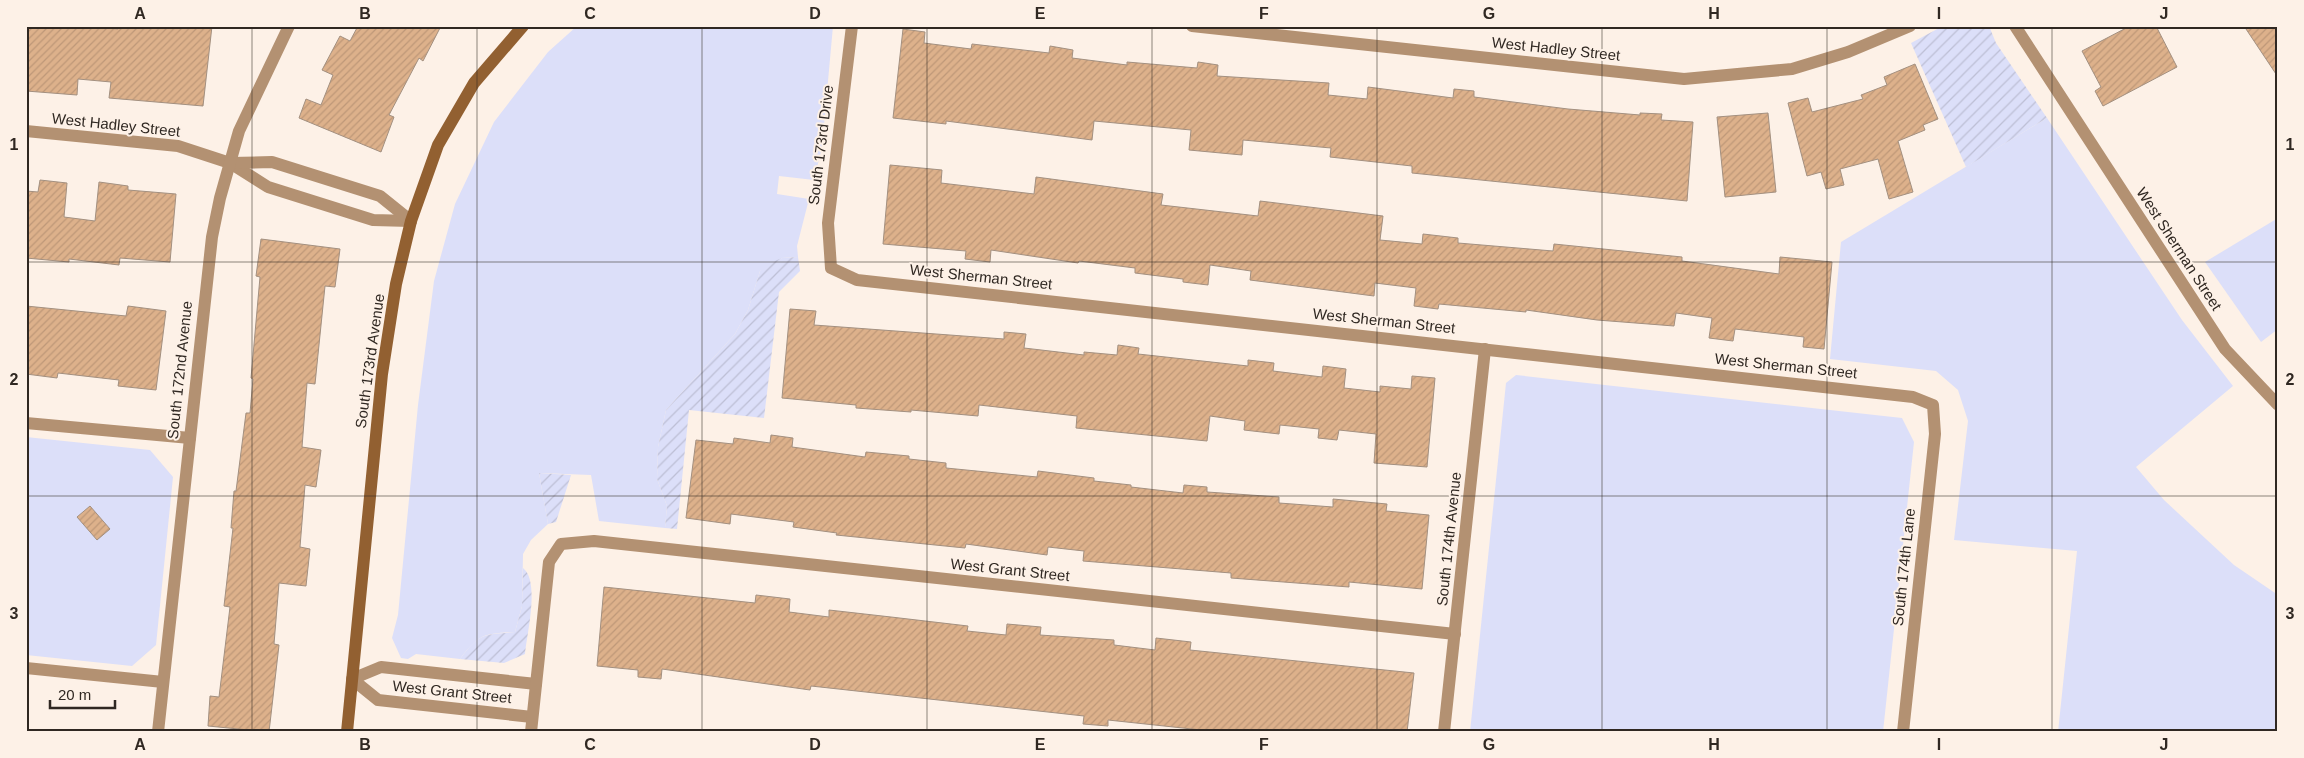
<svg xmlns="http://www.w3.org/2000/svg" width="2304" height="758" viewBox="0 0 2304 758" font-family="Arial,sans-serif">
  <defs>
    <pattern id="garden-furrows" width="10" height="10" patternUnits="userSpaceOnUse" patternTransform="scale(1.25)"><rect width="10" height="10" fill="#dcdff9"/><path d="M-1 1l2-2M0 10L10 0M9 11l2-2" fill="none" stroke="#bdbfd5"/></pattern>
    <pattern id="building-hatch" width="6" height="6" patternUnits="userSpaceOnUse" patternTransform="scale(1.25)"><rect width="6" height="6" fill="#ddb18b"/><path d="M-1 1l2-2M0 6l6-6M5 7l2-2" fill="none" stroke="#be9878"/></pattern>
  </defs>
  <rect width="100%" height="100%" fill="#fdf1e7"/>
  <g fill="#dcdff9">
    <path d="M577 26H833L822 147 814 180 779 176 777 194 809 199 797 246 798 257 782 258 760 271 748 310 735 334 666 410 658 447 657 479 667 506 665 528 599 521 591 475 539 473 548 524 531 540 523 554 522 606 515 632C484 634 480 633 460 659L416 654 408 659 401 658 392 638 398 615 418 405 434 281 455 204 494 122 548 52Z"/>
    <polygon points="2047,118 2182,320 2233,386 2136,467 2164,500 2234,565 2278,595 2278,732 2058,732 2077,551 1954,540 1968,421 1958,390 1936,371 1830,359 1841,242"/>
    <polygon points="2278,218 2278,329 2261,342 2205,262"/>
    <polygon points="1516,375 1902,418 1914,442 1883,732 1470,732 1506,383"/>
    <polygon points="26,437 150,450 173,477 156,645 132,666 26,655"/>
  </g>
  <g fill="url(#garden-furrows)">
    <polygon points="1943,26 1989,26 1996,43 2047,118 1966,167 1911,43"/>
    <polygon points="798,257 800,271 779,292 764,418 689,410 677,529 665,528 667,506 657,479 658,447 666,410 735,334 748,310 760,271 767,264 782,258"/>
    <polygon points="539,473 571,475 556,522 548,524"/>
    <path d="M523 568C540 581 527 633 525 654L504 663 460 659C480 632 484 635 515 632L522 606Z"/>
  </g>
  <g fill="url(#building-hatch)" stroke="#a39080">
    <polygon points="26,26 90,26 118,29 118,26 212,26 203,106 109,98 111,82 78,79 77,95 26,91"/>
    <polygon points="358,26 441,26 423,61 419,58 389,115 394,117 381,152 299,118 306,99 321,105 333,75 322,70 340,36 350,41"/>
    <polygon points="2130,26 2156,26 2177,67 2103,106 2095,91 2101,87 2082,51"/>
    <polygon points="2244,26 2278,26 2278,77"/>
    <polygon points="903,29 925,32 924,43 971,49 972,44 1049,53 1050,46 1073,50 1072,58 1127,65 1127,62 1197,68 1198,62 1218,65 1217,76 1329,83 1328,95 1367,99 1368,87 1453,98 1454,89 1474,91 1474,97 1568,109 1640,115 1640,113 1662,114 1661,120 1693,122 1687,201 1412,173 1412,166 1330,157 1331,148 1243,140 1242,155 1189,150 1191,130 1094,121 1092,140 946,121 946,124 893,118"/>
    <polygon points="1915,64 1938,119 1923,125 1925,130 1898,141 1913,192 1889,199 1878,159 1840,169 1844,185 1826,189 1821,172 1807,176 1788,103 1808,98 1812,112 1863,99 1861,95 1887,85 1884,77"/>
    <polygon points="1768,113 1776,192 1725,197 1717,117"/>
    <polygon points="890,165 942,170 941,183 1034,194 1036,177 1163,194 1161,205 1258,216 1260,201 1383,216 1380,240 1422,244 1423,234 1458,238 1458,243 1553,251 1554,244 1682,257 1682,261 1779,274 1780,257 1832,262 1824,349 1803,347 1804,337 1735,329 1733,341 1709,338 1712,318 1676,313 1674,326 1597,320 1526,310 1526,312 1439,304 1438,309 1414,306 1416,288 1375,283 1374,296 1250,280 1251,271 1210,265 1208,285 1183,282 1183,279 1135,273 1135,268 1079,261 1078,263 991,250 990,262 965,259 966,251 883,244"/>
    <polygon points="40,180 67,183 64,217 95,221 99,182 128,186 128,190 176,194 170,262 120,258 119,265 69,259 69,262 26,258 26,191 38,192"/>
    <polygon points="261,239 340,249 335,287 325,286 315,384 307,383 302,447 321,450 316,487 305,485 300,547 310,549 306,586 279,583 274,644 279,645 269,732 208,726 210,696 219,697 230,607 224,606 233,528 231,528 234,491 236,491 246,413 250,413 253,379 251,378 260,277 256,276"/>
    <polygon points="26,306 126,316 128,306 166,311 156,390 118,386 119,380 58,373 57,378 26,374"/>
    <polygon points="790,309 816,311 814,325 1004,339 1004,332 1026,334 1024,348 1084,355 1084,352 1117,355 1118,345 1139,348 1138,354 1248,366 1248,360 1274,363 1273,371 1322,377 1323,366 1346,369 1344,388 1380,392 1380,386 1411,389 1412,376 1435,378 1427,467 1374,463 1376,434 1339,430 1337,440 1318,438 1319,429 1280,425 1279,434 1244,430 1245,421 1210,416 1207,441 1076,428 1077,416 979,405 978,416 911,410 911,412 856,408 856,405 782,398"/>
    <polygon points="771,435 793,438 792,447 865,457 866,452 909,456 909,459 946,463 946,468 1037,477 1038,471 1094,478 1094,481 1131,485 1131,487 1183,493 1184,485 1207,487 1207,492 1279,497 1279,503 1333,507 1333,499 1387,504 1386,511 1429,515 1422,589 1349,582 1349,587 1231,578 1231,573 1083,561 1084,551 1048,547 1047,555 966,544 965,548 836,535 837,533 793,527 794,522 731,514 730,524 686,518 696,440 733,444 734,438 770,443"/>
    <polygon points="90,506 110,529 97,540 77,517"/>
    <polygon points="604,587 755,603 756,595 790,599 789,612 829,617 829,610 891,617 968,626 967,631 1006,635 1007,624 1041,627 1040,635 1114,640 1114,645 1155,650 1156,638 1191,642 1190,650 1414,673 1407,732 1220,732 1108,720 1108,726 1083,724 1084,716 811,686 810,690 662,669 661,679 638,677 638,670 597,666"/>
  </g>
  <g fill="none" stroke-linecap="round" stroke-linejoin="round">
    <g stroke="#b39172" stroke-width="12">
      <polyline points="852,26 828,223 831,268 857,280 1913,397 1933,405 1935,434 1903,732"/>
      <polyline points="1192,26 1684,79 1792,69 1848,52 1910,26"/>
      <polyline points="2015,26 2225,349 2278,405"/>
      <polyline points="26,131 178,146 230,163 268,187 373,220 411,221"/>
      <polyline points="230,163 272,162 380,196 411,221"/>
      <polyline points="26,423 190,438"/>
      <polyline points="26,668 163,682"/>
      <polyline points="532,717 378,700 352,679 381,667 536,684"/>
      <polyline points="158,732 212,237 220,198 239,131 289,26"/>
      <polyline points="531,732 549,562 561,544 594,541 1455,634"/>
      <polyline points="1444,732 1485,349"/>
    </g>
    <polyline stroke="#926031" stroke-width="12" points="347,732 382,374 396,284 411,221 438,145 474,83 523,26"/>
  </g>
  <path fill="none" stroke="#302822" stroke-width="1" stroke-opacity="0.55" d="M252 26V732M477 26V732M702 26V732M927 26V732M1152 26V732M1377 26V732M1602 26V732M1827 26V732M2052 26V732M26 262H2278M26 496H2278"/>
  <g text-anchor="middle" stroke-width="4" stroke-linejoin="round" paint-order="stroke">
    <g font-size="15" fill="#302822" stroke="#fdf1e7">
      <text transform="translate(1556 49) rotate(6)" y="5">West Hadley Street</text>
      <text transform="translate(116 125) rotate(6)" y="5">West Hadley Street</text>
      <text transform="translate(821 145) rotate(-83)" y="5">South 173rd Drive</text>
      <text transform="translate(2179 249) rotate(57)" y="5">West Sherman Street</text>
      <text transform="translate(981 277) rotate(6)" y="5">West Sherman Street</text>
      <text transform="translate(1384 321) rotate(6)" y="5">West Sherman Street</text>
      <text transform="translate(370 361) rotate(-82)" y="5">South 173rd Avenue</text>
      <text transform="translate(1786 366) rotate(6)" y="5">West Sherman Street</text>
      <text transform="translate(180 370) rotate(-84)" y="5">South 172nd Avenue</text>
      <text transform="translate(1449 539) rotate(-84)" y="5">South 174th Avenue</text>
      <text transform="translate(1904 567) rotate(-84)" y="5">South 174th Lane</text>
      <text transform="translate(1010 570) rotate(6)" y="5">West Grant Street</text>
      <text transform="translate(452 692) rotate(6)" y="5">West Grant Street</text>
    </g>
  </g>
  <rect width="2304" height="758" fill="none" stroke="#fdf1e7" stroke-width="55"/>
  <path d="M50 700v8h65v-8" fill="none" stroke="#302822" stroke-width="2.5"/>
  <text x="58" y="700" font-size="15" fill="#302822" stroke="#fdf1e7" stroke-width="4" paint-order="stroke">20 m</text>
  <rect x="28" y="28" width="2248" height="702" fill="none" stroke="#302822" stroke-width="2"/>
  <g font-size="16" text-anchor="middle" font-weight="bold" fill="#302822">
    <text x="140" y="19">A</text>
    <text x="365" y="19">B</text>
    <text x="590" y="19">C</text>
    <text x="815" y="19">D</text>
    <text x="1040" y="19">E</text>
    <text x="1264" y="19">F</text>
    <text x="1489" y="19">G</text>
    <text x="1714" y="19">H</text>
    <text x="1939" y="19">I</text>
    <text x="2164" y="19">J</text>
    <text x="14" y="150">1</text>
    <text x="2290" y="150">1</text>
    <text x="14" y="385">2</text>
    <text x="2290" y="385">2</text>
    <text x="14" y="619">3</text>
    <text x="2290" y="619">3</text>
    <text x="140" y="750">A</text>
    <text x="365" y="750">B</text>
    <text x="590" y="750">C</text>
    <text x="815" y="750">D</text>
    <text x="1040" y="750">E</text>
    <text x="1264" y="750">F</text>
    <text x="1489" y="750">G</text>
    <text x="1714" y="750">H</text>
    <text x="1939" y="750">I</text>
    <text x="2164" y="750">J</text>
  </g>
</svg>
